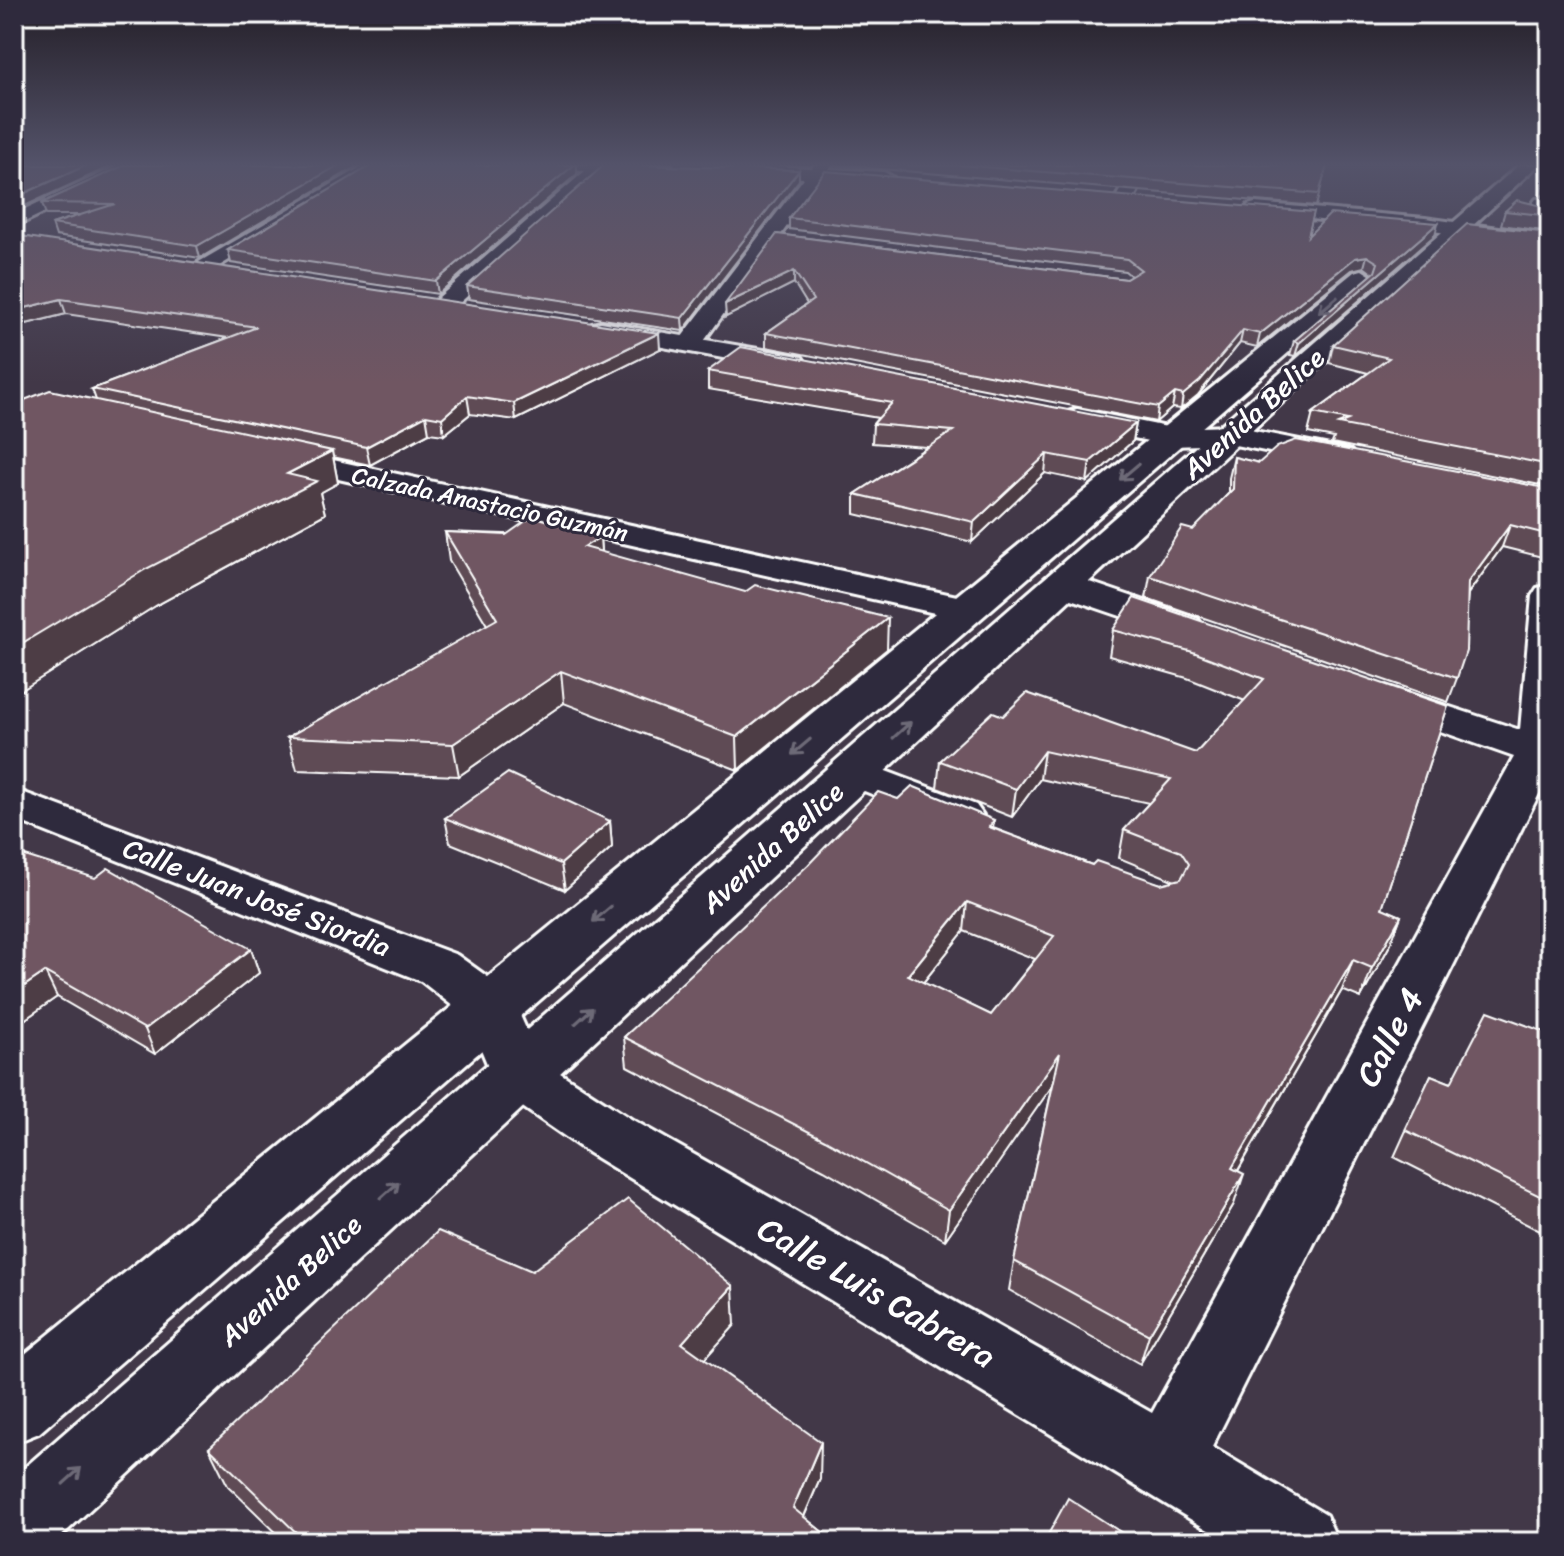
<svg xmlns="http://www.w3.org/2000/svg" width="1564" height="1556" viewBox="0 0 1564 1556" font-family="Sriracha,sans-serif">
  <rect width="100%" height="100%" fill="#423848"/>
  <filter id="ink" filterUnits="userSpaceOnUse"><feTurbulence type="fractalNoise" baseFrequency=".0125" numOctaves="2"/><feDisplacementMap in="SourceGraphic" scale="16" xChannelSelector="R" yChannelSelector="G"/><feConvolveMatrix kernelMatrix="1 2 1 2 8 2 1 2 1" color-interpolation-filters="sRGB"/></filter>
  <g filter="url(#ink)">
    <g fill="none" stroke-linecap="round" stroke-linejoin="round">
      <g stroke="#fff" stroke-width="6">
        <g id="minor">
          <polygon points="120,165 143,165 14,227 14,214"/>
          <polygon points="365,165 386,165 211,271 195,271 192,266"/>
          <polygon points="557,165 671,165 673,168 664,173 605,171 454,308 438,308 434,303 438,298 585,171 566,170"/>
          <polygon points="740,165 812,168 814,165 832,165 829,169 884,172 893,177 884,182 821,179 699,348 681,348 677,343 681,338 804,178 735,174 732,170"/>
          <polygon points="1135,165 1153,165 1132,201 1118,201 1116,197"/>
          <polygon points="1550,197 1550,222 1530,215 1527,211 1536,199"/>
          <polygon points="1255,203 1425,218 1550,235 1550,247 1425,230 1248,213 1245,209 1248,205"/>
          <polygon points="278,448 966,598 979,601 984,609 979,617 966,620 267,463 263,457 267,451"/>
          <polygon points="1063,573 1198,619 1204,627 1198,635 1185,638 1050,592 1045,584 1050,576"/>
          <polygon points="1550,585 1550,772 1212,1447 1326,1515 1338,1542 1228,1542 589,1153 498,1090 468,1018 421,981 14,819 14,789 457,955 510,993 540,1060 631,1119 1152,1413 1514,757 1372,707 1366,698 1372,689 1386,686 1520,730 1532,596 1537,588"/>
          <polygon points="854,759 976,805 983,815 976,825 960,829 839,781 832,772 839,763"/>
        </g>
      </g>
      <g stroke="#fff" stroke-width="6">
        <g id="tertiary">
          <polygon points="601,322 793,355 802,357 806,363 802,369 793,371 592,334 589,329 592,324"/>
          <polygon points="1077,409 1172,428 1230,426 1340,448 1351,451 1355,457 1351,463 1340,466 1230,444 1172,446 1067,424 1063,418 1067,412"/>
        </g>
      </g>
      <g stroke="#fff" stroke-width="6">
        <g id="secondary">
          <polygon points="1519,165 1538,165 55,1542 14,1542 14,1477"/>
          <polygon points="1362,270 1373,277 1370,282 39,1433 14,1443 14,1363 1354,272"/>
        </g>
      </g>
      <use href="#minor" fill="#2f2a3d" fill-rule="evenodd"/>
      <use href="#tertiary" fill="#2f2a3d" fill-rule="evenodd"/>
      <use href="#secondary" fill="#2f2a3d" fill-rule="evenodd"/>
    </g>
    <g fill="#5f4b54" stroke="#fff" stroke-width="2" fill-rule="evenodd">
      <polygon points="125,165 359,165 200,258 56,236 52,224 80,215 46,215 42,203"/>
      <polygon points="372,165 577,165 577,174 438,294 231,263 228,250"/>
      <polygon points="834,165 1327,165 1316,206"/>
      <polygon points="799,180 683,331 469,299 467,286"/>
      <polygon points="1550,208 1550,232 1501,225 1505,211"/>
      <polygon points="789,218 1308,236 1435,235 1295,356 1290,355 1294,341 1373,274 1364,267 1352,270 1257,347 1240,343 1198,395 1181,409 1172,408 1156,422 766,347 766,333 807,304 794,283 726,317 777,234 1126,279 1131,276 1125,271 789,229"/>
      <polygon points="1550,233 1550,487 1332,443 1334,438 1308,433 1313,413 1368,373 1329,363 1333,345"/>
      <polygon points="14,235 660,349 516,420 470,414 444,435 429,433 370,465 333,457 338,483 320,493 325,514 157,605 14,695 14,404 96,400 92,389 228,338 66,314 26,324 14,321"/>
      <polygon points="708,371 1136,423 1133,441 1087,482 1045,473 972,542 855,514 855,494 927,447 872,443 873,424 878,418 708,389"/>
      <polygon points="1234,457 1259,463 1550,489 1550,559 1502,547 1468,594 1457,678 1448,702 1146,598 1150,576 1229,493 1229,478"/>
      <polygon points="445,532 600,537 601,552 887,649 738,770 564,703 459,776 297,770 288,737 487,625 449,561"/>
      <path d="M1113 630 1448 706 1382 908 1401 916 1390 945 1361 998 1342 990 1238 1171 1234 1204 1140 1364 1009 1290 1014 1261 1053 1084 945 1240 824 1170 627 1066 624 1037 898 799 994 820 993 828 1092 865 1161 884 1175 881 1119 858 1124 830 1149 803 1040 779 1012 817 937 788 940 761 1003 716 1196 753 1245 701 1187 678 1109 656ZM964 931 1035 959 991 1015 923 983Z"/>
      <polygon points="445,818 610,821 612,847 565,890 450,843"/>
      <polygon points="14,858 251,949 259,973 155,1054 57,997 14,1027"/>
      <polygon points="1550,1034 1550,1236 1394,1157 1431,1075 1451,1083"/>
      <polygon points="532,1271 735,1325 704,1359 820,1479 804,1517 835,1542 286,1542 228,1486 209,1448"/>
    </g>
    <g fill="#4e3d45" stroke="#fff" stroke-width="2">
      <polygon points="87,165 113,165 14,211 14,198"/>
      <polygon points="339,165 359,165 200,258 197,246"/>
      <polygon points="574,165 577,165 577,174 438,294 436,281"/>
      <polygon points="799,170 799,180 683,331 682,318"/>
      <polygon points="1550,181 1550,194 1539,196 1543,182"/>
      <polygon points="1438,223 1435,235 1295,356 1299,343"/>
      <polygon points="1367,256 1364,267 1352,270 1257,347 1260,334 1355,258"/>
      <polygon points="794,271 794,283 726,317 725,304"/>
      <polygon points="61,299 66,314 26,324 21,309"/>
      <polygon points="1243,330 1240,343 1198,395 1181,409 1183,395"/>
      <polygon points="659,333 660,349 516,420 514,403"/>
      <polygon points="1175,393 1172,408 1156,422 1158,407"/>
      <polygon points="467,396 470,414 444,435 442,418"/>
      <polygon points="426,415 429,433 370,465 366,447"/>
      <polygon points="1136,423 1133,441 1087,482 1090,462"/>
      <polygon points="332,451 338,483 320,493 325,514 157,605 14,695 14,648 287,474"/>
      <polygon points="1047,454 1045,473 972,542 974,522"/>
      <polygon points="1510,525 1502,547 1460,604 1468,582"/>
      <polygon points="600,537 602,565 584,547"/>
      <polygon points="888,618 887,649 738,770 737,737"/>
      <polygon points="561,671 564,703 459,776 453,744"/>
      <polygon points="1044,751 1040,779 1012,817 1016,789"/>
      <polygon points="610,821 612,847 565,890 561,864"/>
      <polygon points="967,902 964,931 905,1005 908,975"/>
      <polygon points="1401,916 1390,945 1361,998 1372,968"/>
      <polygon points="251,949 259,973 155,1054 145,1029"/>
      <polygon points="1353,960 1342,990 1222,1198 1232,1168"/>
      <polygon points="45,972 57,997 14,1027 14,993"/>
      <polygon points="1060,1053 1055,1082 945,1240 949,1210"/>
      <polygon points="1244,1174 1234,1204 1140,1364 1149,1335"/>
      <polygon points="733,1286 735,1325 685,1381 682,1343"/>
      <polygon points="821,1442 820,1479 793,1542 793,1508"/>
    </g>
    <g fill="#6f5762" stroke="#fff" stroke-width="2" fill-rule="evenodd">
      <polygon points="14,165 87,165 14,198"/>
      <polygon points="125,165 339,165 197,246 52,224 115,204 42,203"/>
      <polygon points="372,165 574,165 436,281 228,250"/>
      <polygon points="604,165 637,165 799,170 682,318 467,286"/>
      <polygon points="958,165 1327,165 1319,194"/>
      <polygon points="1550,170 1550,181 1543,182"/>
      <polygon points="825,171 1314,212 1308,236 1330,214 1438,223 1299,343 1294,341 1375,272 1378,263 1367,256 1355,258 1260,334 1243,330 1200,381 1183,395 1175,393 1158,407 766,333 813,300 794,271 725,304 777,234 1126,279 1141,270 1127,259 789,218"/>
      <polygon points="1517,200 1550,208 1550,216 1505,211"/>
      <polygon points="1467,224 1550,233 1550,465 1338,424 1348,420 1313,413 1389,358 1333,345"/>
      <polygon points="14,235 659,333 514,403 467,396 442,418 426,415 366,447 92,389 257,327 61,299 21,309 14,307 14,253 24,249 14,248"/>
      <polygon points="741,347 1136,423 1090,462 1047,454 974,522 855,494 953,431 873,424 892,403 708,371"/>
      <polygon points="50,390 332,451 287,474 317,481 146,569 14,648 14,404"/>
      <polygon points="1296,440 1550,489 1550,535 1510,525 1468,582 1466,651 1457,678 1150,576 1182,527 1193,530 1233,489 1234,457 1259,463 1277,447"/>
      <polygon points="533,516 600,537 584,547 745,592 755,585 888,618 737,737 561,671 453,744 288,737 497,619 445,532 506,535"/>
      <path d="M1134 598 1448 706 1382 908 1401 916 1372 968 1353 960 1232 1168 1244 1174 1149 1335 1014 1261 1060 1053 949 1210 825 1140 624 1037 808 865 878 792 898 799 912 786 994 820 989 827 1092 865 1096 861 1161 884 1181 879 1189 864 1181 852 1124 830 1171 779 1044 751 1016 789 940 761 993 712 1003 716 1027 693 1196 753 1264 679 1193 652 1113 630ZM967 902 1054 936 991 1015 908 975Z"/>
      <polygon points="508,773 610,821 561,864 445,818"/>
      <polygon points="22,855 95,878 108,868 251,949 145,1029 45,972 14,993 14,858 16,859"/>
      <polygon points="1488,1011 1550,1034 1550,1201 1405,1130 1431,1075 1451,1083"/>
      <polygon points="628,1199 733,1286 682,1343 821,1442 793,1508 835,1542 513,1542 503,1537 498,1542 306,1542 209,1448 438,1231 532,1271"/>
      <polygon points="1068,1498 1136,1542 1044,1542"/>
    </g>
    <defs><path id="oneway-shaft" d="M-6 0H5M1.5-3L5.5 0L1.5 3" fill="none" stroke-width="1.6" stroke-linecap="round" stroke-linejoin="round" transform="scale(2)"/></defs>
    <g stroke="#6d6a77">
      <use href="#oneway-shaft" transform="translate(1328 305) rotate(140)"/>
      <use href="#oneway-shaft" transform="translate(1129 472) rotate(140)"/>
      <use href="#oneway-shaft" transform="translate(902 730) rotate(-42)"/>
      <use href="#oneway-shaft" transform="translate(801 747) rotate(140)"/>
      <use href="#oneway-shaft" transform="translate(602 914) rotate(140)"/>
      <use href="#oneway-shaft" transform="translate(584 1016) rotate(-42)"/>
      <use href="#oneway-shaft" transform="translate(390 1190) rotate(-42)"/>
      <use href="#oneway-shaft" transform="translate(72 1476) rotate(-42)"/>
    </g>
  </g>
  <linearGradient id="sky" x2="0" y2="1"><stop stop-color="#241f28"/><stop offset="0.43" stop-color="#54536a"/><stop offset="1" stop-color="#54536a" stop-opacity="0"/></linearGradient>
  <rect width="1564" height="383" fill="url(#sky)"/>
  <g text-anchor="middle" stroke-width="6" stroke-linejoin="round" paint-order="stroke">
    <g font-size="24" fill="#fff" stroke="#2f2a3d">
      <text transform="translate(490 504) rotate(12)" y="8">Calzada Anastacio Guzmán</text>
    </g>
    <g font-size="28" fill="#fff" stroke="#2f2a3d">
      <text transform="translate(1253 413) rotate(-42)" y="10">Avenida Belice</text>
      <text transform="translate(772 847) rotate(-42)" y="10">Avenida Belice</text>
      <text transform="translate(257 897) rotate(21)" y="10">Calle Juan José Siordia</text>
      <text transform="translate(290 1280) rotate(-42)" y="10">Avenida Belice</text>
    </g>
    <g font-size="34" fill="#fff" stroke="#2f2a3d">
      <text transform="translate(1389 1037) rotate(-62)" y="12">Calle 4</text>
      <text transform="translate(877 1292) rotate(30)" y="12">Calle Luis Cabrera</text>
    </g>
  </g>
  <rect width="1564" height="1556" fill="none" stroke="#2f2a3d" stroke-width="48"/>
  <rect x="24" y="24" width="1516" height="1508" fill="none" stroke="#fff" stroke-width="3" filter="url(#ink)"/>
</svg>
